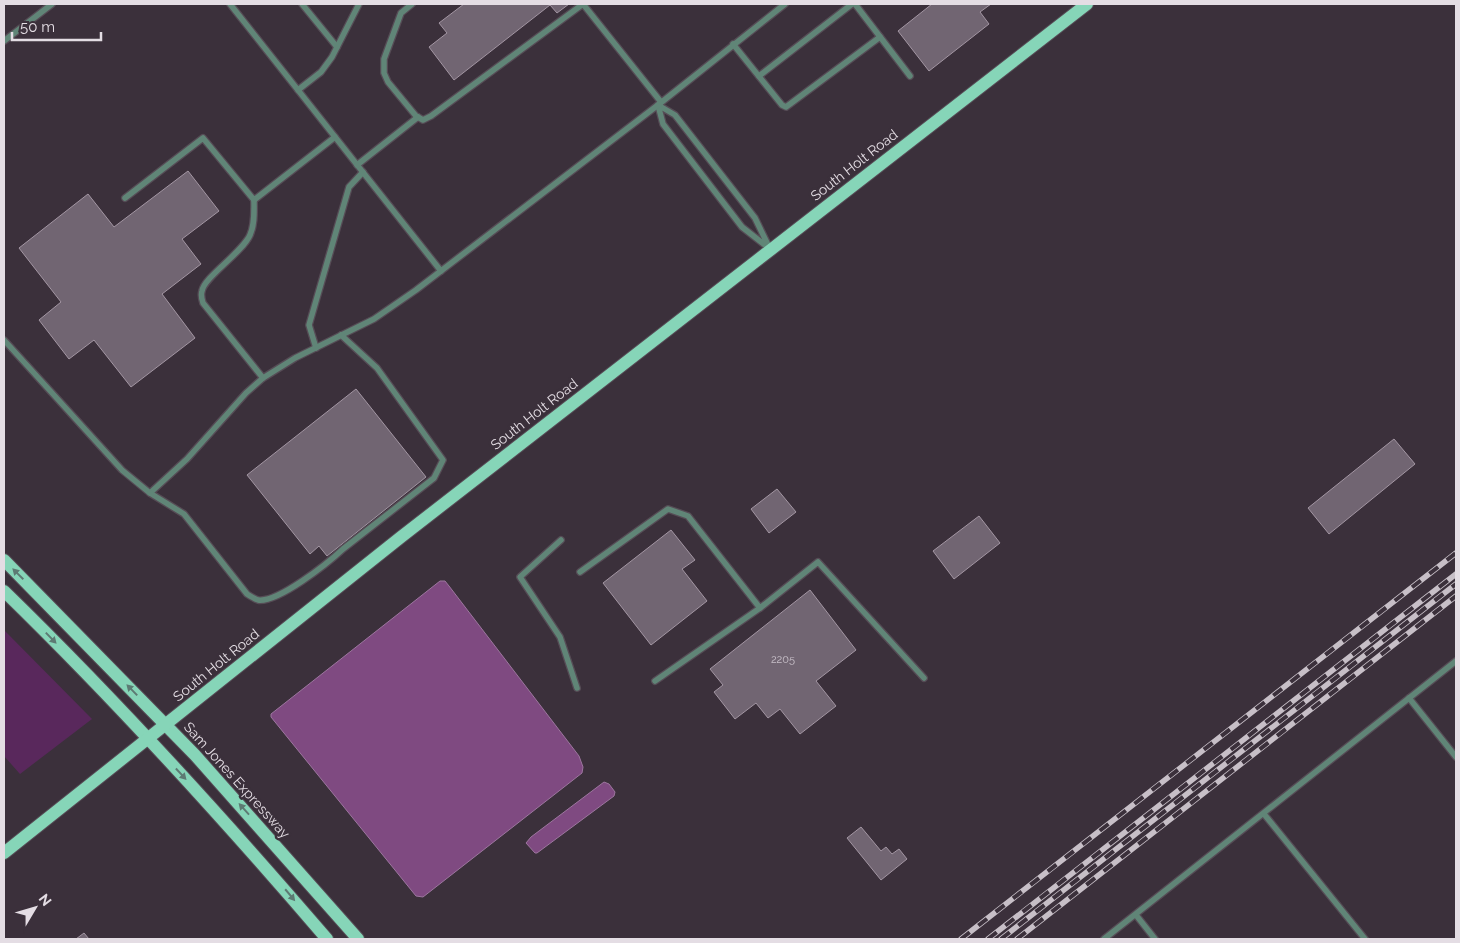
<svg xmlns="http://www.w3.org/2000/svg" width="1460" height="943" viewBox="0 0 1460 943" font-family="Raleway,sans-serif">
  <rect width="100%" height="100%" fill="#3b303b"/>
  <polygon fill="#59285c" points="4,630 92,719 20,774 4,756"/>
  <g fill="#7f4a81" stroke="#9d769f">
    <polygon points="440,581 445,581 449,586 579,756 583,767 582,773 423,897 416,896 271,717 271,714"/>
    <polygon points="604,782 609,784 615,792 614,796 537,853 535,853 526,843 531,837"/>
  </g>
  <g fill="#716572" stroke="#a396a3">
    <polygon points="464,4 569,4 557,13 550,5 454,80 429,47 447,33 439,23"/>
    <polygon points="932,4 991,4 980,12 989,24 929,71 898,31"/>
    <polygon points="188,171 219,211 182,239 201,264 162,294 195,338 131,387 94,340 69,359 39,320 61,302 19,248 88,194 114,227"/>
    <polygon points="356,389 426,477 327,556 319,546 310,554 247,475"/>
    <polygon points="1394,439 1415,464 1329,534 1308,508"/>
    <polygon points="777,489 796,512 769,533 751,509"/>
    <polygon points="979,516 1000,543 954,579 933,551"/>
    <polygon points="671,530 695,560 682,569 707,601 651,645 603,583"/>
    <polygon points="810,590 856,650 816,681 836,706 800,734 780,709 768,718 756,703 735,719 714,692 723,685 710,669"/>
    <polygon points="861,827 881,851 886,847 892,854 899,849 907,859 881,880 847,838"/>
    <polygon points="84,933 89,939 76,939"/>
  </g>
  <g fill="none" stroke-linecap="round" stroke-linejoin="round">
    <g stroke="#564c56" stroke-width="8">
      <g id="service">
        <polyline points="230,4 441,271"/>
        <polyline points="302,4 337,47"/>
        <polyline points="412,4 401,13 384,59 384,73 388,82 416,116 423,120 431,116 583,4"/>
        <polyline points="583,4 661,102"/>
        <polyline points="855,4 910,76"/>
        <polyline points="4,41 52,4"/>
        <polyline points="733,44 782,105 786,107 880,37"/>
        <polyline points="759,76 852,4"/>
        <polyline points="298,90 321,72 332,57 359,4"/>
        <polygon points="658,105 675,115 755,218 770,249 742,227 663,124"/>
        <polyline points="357,165 418,117"/>
        <polyline points="125,198 203,138 254,200 335,137"/>
        <path d="M254 200C254 211 255 224 250 235 242 253 204 277 202 291 201 294 202 300 203 303L263 378"/>
        <polyline points="4,340 122,470 150,493 187,459 246,393 263,378 295,358 374,319 416,290 658,105 785,4"/>
        <polyline points="316,348 309,325 349,187 363,172"/>
        <path d="M150 493 184 514 247 594C250 596 255 599 258 600 278 603 328 563 343 549L434 478 443 460 377 368 341 335"/>
        <polyline points="561,540 520,577 560,637 577,688"/>
        <polyline points="580,572 668,509 688,516 760,608 818,562 924,678"/>
        <polyline points="655,681 760,608"/>
        <polyline points="1409,698 1456,757"/>
        <polyline points="1264,814 1365,939"/>
        <polyline points="1136,915 1155,939"/>
        <polyline points="1104,939 1456,661"/>
      </g>
    </g>
    <g stroke="#564c56" stroke-width="14">
      <g id="primary">
        <polyline points="4,560 195,755 358,939"/>
        <path d="M4 591C117 701 224 819 327 939"/>
        <polyline points="4,853 401,537 1087,4"/>
      </g>
    </g>
    <use href="#service" stroke="#608577" stroke-width="5.5"/>
    <use href="#primary" stroke="#86d5b8" stroke-width="12"/>
    <g stroke="#c7bfc7" stroke-width="5.5">
      <g id="rail">
        <polyline points="961,939 1456,553"/>
        <polyline points="988,939 1456,574"/>
        <polyline points="1001,939 1456,584"/>
        <polyline points="1017,939 1456,596"/>
      </g>
    </g>
    <use href="#rail" stroke="#3b303b" stroke-width="4" stroke-dasharray="11" stroke-linecap="butt"/>
  </g>
  <defs><path id="oneway-solid" d="M-6-.8H1V-3.2L6.5 0L1 3.2V.8H-6Z" transform="scale(1.25)"/></defs>
  <g fill="#5d7a73">
    <use href="#oneway-solid" transform="translate(18 574) rotate(-135)"/>
    <use href="#oneway-solid" transform="translate(51 638) rotate(46)"/>
    <use href="#oneway-solid" transform="translate(132 690) rotate(-134)"/>
    <use href="#oneway-solid" transform="translate(181 774) rotate(47)"/>
    <use href="#oneway-solid" transform="translate(244 809) rotate(-132)"/>
    <use href="#oneway-solid" transform="translate(290 895) rotate(50)"/>
  </g>
  <g text-anchor="middle" stroke-width="5" stroke-linejoin="round" paint-order="stroke">
    <g font-size="11" fill="#c7bfc8">
      <text x="783" y="663">2205</text>
    </g>
    <g font-size="14" fill="#e4dde4" stroke="#3b303b">
      <text transform="translate(854 165) rotate(-38)" y="5">South Holt Road</text>
      <text transform="translate(534 414) rotate(-38)" y="5">South Holt Road</text>
      <text transform="translate(216 665) rotate(-39)" y="5">South Holt Road</text>
      <text transform="translate(237 780) rotate(48)" y="5">Sam Jones Expressway</text>
    </g>
  </g>
  <rect width="1460" height="943" fill="none" stroke="#e4dde4" stroke-width="10"/>
  <g transform="translate(35 908) rotate(52)" stroke="#3b303b" stroke-width="4" paint-order="stroke">
  <path d="M0-4L9 19L0 12L-9 19Z" fill="#e4dde4"/>
  <text y="-8" font-size="14" font-weight="bold" text-anchor="middle" fill="#e4dde4">N</text>
  </g>
  <path d="M12 32v8h89v-8" fill="none" stroke="#e4dde4" stroke-width="2.5"/>
  <text x="20" y="32" font-size="15" fill="#e4dde4" stroke="#3b303b" stroke-width="4" paint-order="stroke">50 m</text>
</svg>
